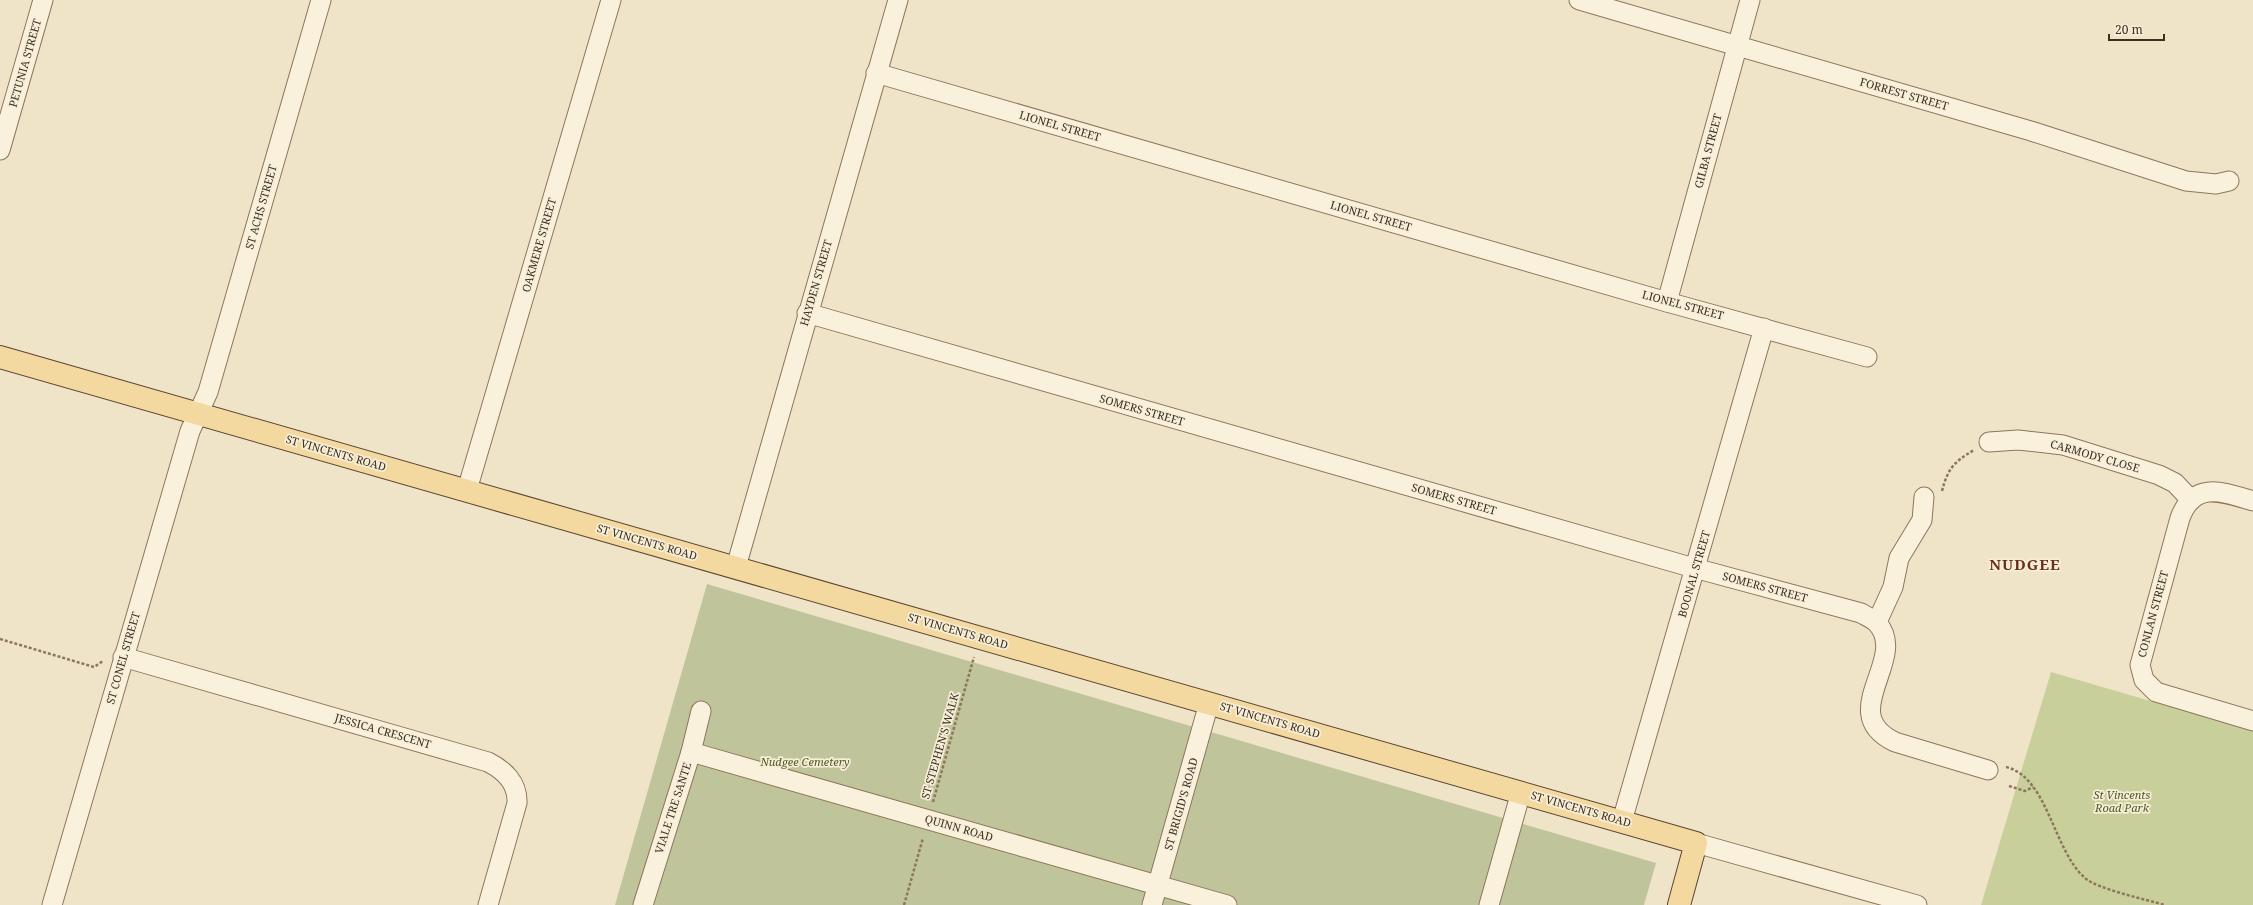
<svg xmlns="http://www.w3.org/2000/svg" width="2253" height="905" viewBox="0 0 2253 905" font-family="'Noto Serif',serif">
  <rect width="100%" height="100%" fill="#f0e4c8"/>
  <polygon fill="#c9cf9b" points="2051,672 2253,731 2253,905 1981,905"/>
  <polygon fill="#bfc49a" points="707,584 1656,863 1644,905 615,905"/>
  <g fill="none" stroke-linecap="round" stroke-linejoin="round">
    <g stroke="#8d765c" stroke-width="21">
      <g id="minor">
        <polyline points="1579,0 2031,131 2186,181 2216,184 2229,181"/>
        <polyline points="876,73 1667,302 1867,357"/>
        <polyline points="0,150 43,0"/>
        <polyline points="1667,302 1750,0"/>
        <path d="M807 313 1687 566 1861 613C1866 616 1873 619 1877 623 1910 659 1834 713 1895 742L1988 770"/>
        <polyline points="1989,442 2018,440 2063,445 2159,475 2175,483 2191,500"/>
        <polyline points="467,490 611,0"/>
        <path d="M2253 501C2223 492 2194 480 2180 518L2140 665 2144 680 2156 692 2253 721"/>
        <polyline points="736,567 898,0"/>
        <polyline points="1877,622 1893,587 1899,558 1922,520 1924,497"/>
        <path d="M123 657 488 762C504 770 518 783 517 803L488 905"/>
        <polyline points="691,752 1227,905"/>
        <polyline points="1622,821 1764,328"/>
        <polyline points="1696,843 1917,905"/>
        <polyline points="52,905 190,431 208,392 321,0"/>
        <polyline points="643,905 691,752 701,711"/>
        <polyline points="1152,905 1209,703"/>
        <polyline points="1489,905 1521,792"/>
      </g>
    </g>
    <g stroke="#5b4430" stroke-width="24">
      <polyline id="major" points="0,357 1696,843 1679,905"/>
    </g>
    <g stroke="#8d765c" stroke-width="2.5" stroke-dasharray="3 2" stroke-linecap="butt">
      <path d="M1942 491C1948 468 1954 462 1974 450"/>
      <polyline points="0,639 94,667 103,661"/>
      <path d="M2006 767C2048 777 2053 850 2085 878 2097 889 2148 900 2165 905"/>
      <polyline points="2009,786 2025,791 2033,787"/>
      <polyline points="933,802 974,657"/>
      <polyline points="904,905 923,838"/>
    </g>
    <use href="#minor" stroke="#faf1dc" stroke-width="19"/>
    <use href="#major" stroke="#f3d9a0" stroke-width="22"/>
  </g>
  <g text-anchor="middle" stroke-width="3.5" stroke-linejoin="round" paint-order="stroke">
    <g font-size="11" fill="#3d2e20" stroke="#f7eed8">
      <text transform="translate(25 63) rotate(-74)" y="4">PETUNIA STREET</text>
      <text transform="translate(1904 94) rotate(16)" y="4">FORREST STREET</text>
      <text transform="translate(1060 126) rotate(16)" y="4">LIONEL STREET</text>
      <text transform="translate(1708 151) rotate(-75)" y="4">GILBA STREET</text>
      <text transform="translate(261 207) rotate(-74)" y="4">ST ACHS STREET</text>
      <text transform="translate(1371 216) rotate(16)" y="4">LIONEL STREET</text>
      <text transform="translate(539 245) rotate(-74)" y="4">OAKMERE STREET</text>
      <text transform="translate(816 283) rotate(-74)" y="4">HAYDEN STREET</text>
      <text transform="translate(1683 305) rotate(15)" y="4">LIONEL STREET</text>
      <text transform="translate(1142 410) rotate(16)" y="4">SOMERS STREET</text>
      <text transform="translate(336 453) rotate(16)" y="4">ST VINCENTS ROAD</text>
      <text transform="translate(2095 456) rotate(16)" y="4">CARMODY CLOSE</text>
      <text transform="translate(1454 499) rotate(16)" y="4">SOMERS STREET</text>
      <text transform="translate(647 542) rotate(16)" y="4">ST VINCENTS ROAD</text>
      <text transform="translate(1694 574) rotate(-74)" y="4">BOONAL STREET</text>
      <text transform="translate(1765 587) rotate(15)" y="4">SOMERS STREET</text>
      <text transform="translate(2153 614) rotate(-75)" y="4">CONLAN STREET</text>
      <text transform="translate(958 631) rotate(16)" y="4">ST VINCENTS ROAD</text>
      <text transform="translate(123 658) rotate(-74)" y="4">ST CONEL STREET</text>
      <text transform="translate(1270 720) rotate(16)" y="4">ST VINCENTS ROAD</text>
      <text transform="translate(383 731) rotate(16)" y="4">JESSICA CRESCENT</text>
      <text transform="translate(940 746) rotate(-74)" y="4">ST STEPHEN'S WALK</text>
      <text transform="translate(1181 804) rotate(-74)" y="4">ST BRIGID'S ROAD</text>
      <text transform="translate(673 808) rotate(-72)" y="4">VIALE TRE SANTE</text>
      <text transform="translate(1581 809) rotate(16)" y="4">ST VINCENTS ROAD</text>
      <text transform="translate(959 828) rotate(16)" y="4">QUINN ROAD</text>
    </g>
    <g font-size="11" font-style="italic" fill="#4d5a26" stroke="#f7eed8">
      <text x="805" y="766">Nudgee Cemetery</text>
      <text x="2122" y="799">St Vincents<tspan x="2122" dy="13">Road Park</tspan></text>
    </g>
    <g font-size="15" font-weight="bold" letter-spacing="1" fill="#6b2e1e" stroke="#f7eed8">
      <text x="2025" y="570">NUDGEE</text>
    </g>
  </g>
  <path d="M2109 34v6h55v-6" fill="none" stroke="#3d2e20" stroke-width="2"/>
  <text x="2115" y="34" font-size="12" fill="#3d2e20" stroke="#f7eed8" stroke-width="3" paint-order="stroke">20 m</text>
</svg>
